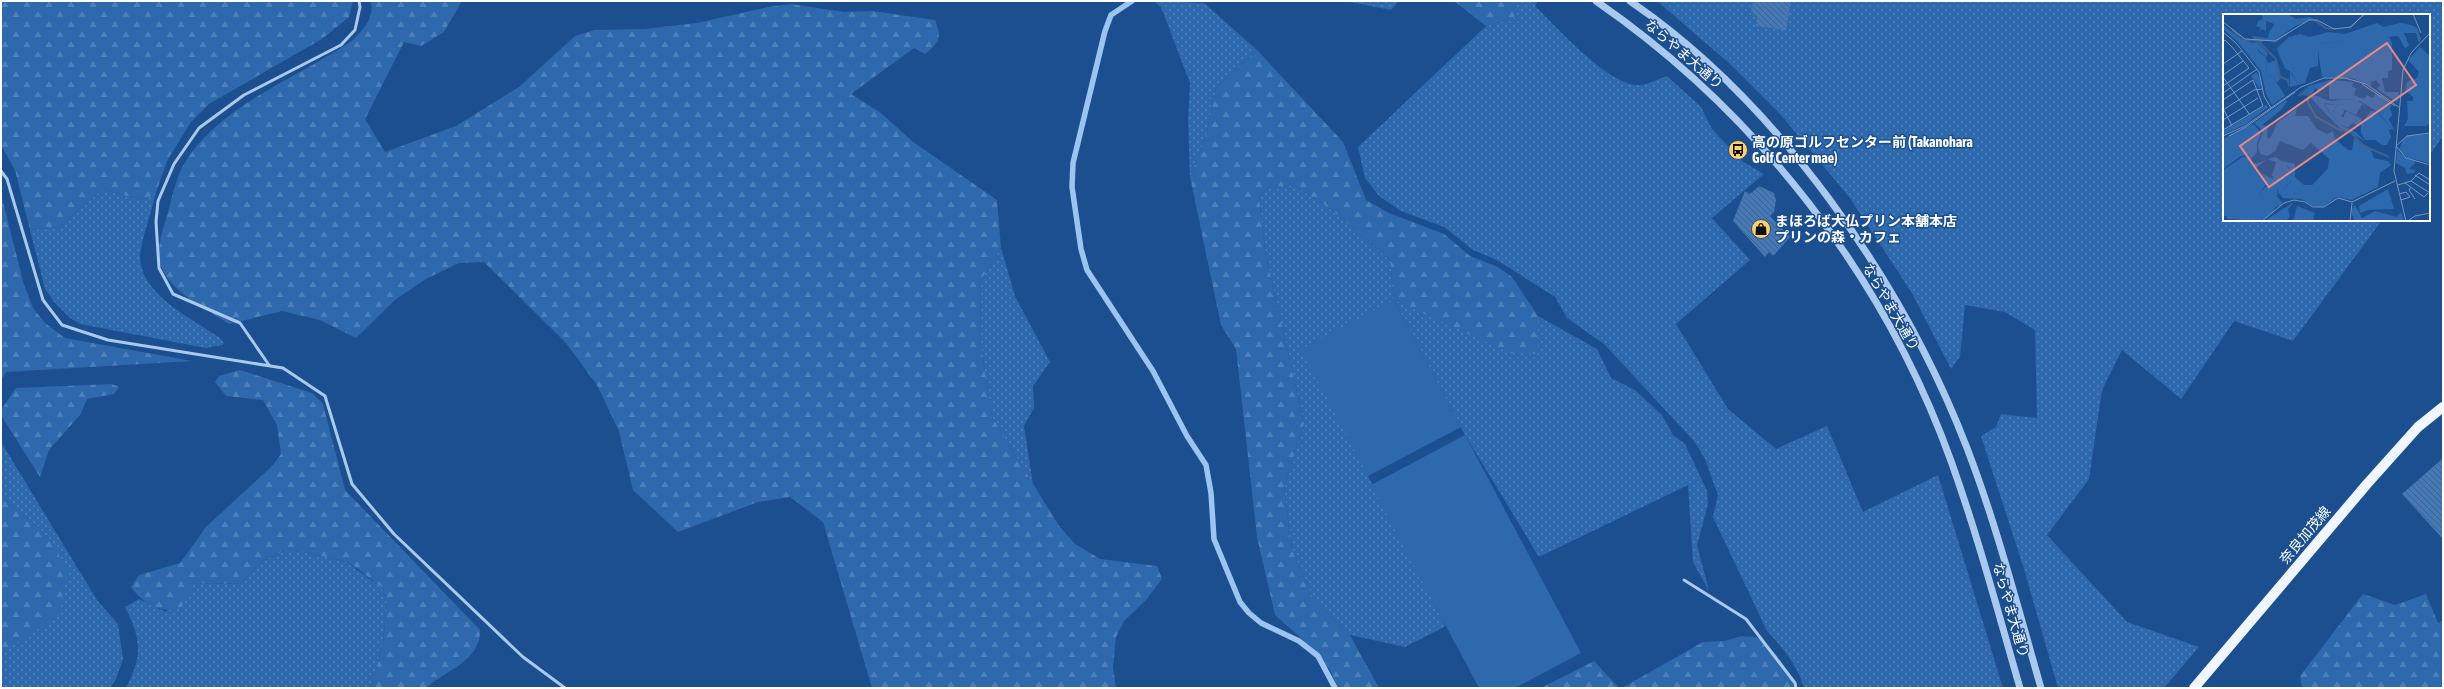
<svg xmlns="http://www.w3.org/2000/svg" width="2444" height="689" viewBox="0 0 2444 689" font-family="'Asap Condensed','Noto Sans JP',sans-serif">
  <defs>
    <pattern id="grass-dots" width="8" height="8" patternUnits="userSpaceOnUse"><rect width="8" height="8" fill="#2e69ad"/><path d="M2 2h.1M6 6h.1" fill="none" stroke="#4d80b9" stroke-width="1.8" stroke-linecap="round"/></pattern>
    <pattern id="forest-firs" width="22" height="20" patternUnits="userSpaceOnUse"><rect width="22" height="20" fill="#2e69ad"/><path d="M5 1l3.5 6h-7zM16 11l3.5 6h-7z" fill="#4d80b9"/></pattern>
    <pattern id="building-back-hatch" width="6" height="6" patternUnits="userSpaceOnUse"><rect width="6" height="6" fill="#4478b7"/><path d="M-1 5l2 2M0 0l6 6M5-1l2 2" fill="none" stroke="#486282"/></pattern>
  </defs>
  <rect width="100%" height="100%" fill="#1b4f8f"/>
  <g fill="url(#grass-dots)">
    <polygon points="1154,1 1204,3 1257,50 1216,88 1206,137 1190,177 1188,120 1190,83 1161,7"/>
    <polygon points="1345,1 1399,1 1391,10"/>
    <path d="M1515 1H1538L1535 6C1557 27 1610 88 1641 85 1649 84 1659 79 1667 76L1701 107 1712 129 1742 161 1764 174 1712 218 1750 260 1676 324 1728 409 1776 449 1827 426 1863 512 1938 475 2003 688H1804C1798 666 1783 648 1767 631L1713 517 1718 495 1705 459 1694 441 1604 344 1567 318 1555 297 1497 260 1473 250 1444 227 1401 211 1379 196 1365 178 1358 147 1486 26 1514 18Z"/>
    <polygon points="1657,1 2443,1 2443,136 2429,156 2429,15 2224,15 2224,220 2382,220 2293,341 2234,321 2181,399 2122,350 2102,390 2089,479 2047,535 2127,622 2199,647 2164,688 2058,688 2024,569 1981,436 1996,427 2001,414 2037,418 2035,330 2005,312 1965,305 1960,357 1951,369 1913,295 1850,198 1781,115 1730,64"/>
    <polygon points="1294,185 1331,209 1390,260 1394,300 1538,354 1538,316 1597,349 1611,378 1635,390 1662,415 1673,435 1685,444 1707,491 1708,504 1697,545 1709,591 1693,562 1688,485 1539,557 1465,435 1394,300 1368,476 1446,626 1405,647 1350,635 1314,601 1292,549 1284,488 1304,423 1266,256 1259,197 1269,187"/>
    <path d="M103 189 144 201 156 192C153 207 140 244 140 257 141 295 191 318 219 337L224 343 223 345 206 348 80 324 70 318 54 302 45 289 30 230 59 227Z"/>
    <polygon points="1001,248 1015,296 1050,362 1033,386 1034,408 1024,426 1033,484 992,417 980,339 981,280"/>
    <polygon points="1,442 97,600 118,624 123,659 116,679 110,688 1,688 1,648 9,648 41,529 1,497"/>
    <path d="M288 549 345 561 381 587 387 600 383 644 371 688H126C143 656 141 638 125 607L139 599 166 612 195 583 240 584 261 562Z"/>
  </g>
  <g fill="url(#forest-firs)">
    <polygon points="1,1 353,1 349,17 322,39 209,104 191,122 168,159 156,192 144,201 103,189 59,227 30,230 15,170 1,145"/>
    <path d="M371 1H462L444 32 421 46 404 42 365 119 385 152 456 126 519 87 575 36 595 30 645 29 697 23 768 7 791 4 844 12 872 11 935 20C942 38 940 42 925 54L914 48 851 94 881 113 913 142 997 200 1001 248 981 280 980 339 992 417 1059 526 1075 544 1100 559 1157 566 1162 579 1146 600 1124 621 1116 637 1113 667 1116 688H872L823 522 790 497 758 502 678 532 633 490 619 431 597 385 566 343 484 262 459 263 426 279 395 300 356 338 320 320 282 311 229 324C203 306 158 288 159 251 159 239 165 224 168 212 172 197 176 178 184 164 220 104 297 79 353 40 365 28 374 18 371 1Z"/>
    <polygon points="1454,1 1515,1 1514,18 1486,26"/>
    <polygon points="1257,50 1343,142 1366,200 1389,213 1444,234 1470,256 1498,267 1512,277 1538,316 1538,354 1511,353 1394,300 1390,260 1331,209 1294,185 1269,187 1259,197 1266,256 1304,423 1284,488 1292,549 1314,601 1350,635 1379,688 1337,688 1331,672 1320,655 1275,615 1257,537 1236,349 1221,325 1190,177 1206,137 1216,88"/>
    <polygon points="1,194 24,285 33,308 45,323 65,338 192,361 6,372 1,380"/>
    <path d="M240 370 312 393 323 404 345 490 480 630C481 661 446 670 426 688H371L383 644 387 600 381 587 358 569 345 561 288 549 261 562 240 584 195 583 180 609C160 613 143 604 131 587L139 575 180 563 206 527 272 466 281 454 277 425 263 400 226 396 215 382 219 376Z"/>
    <polygon points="112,384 119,387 114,394 87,399 80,415 49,450 40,477 1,415 1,410 16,388"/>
    <polygon points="1,497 41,529 68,569 58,616 9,648 1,648"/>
    <polygon points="2363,594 2395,605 2426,594 2438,623 2443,620 2443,688 2302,688 2300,676"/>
    <path d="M1742 636C1746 637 1754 636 1758 638 1771 644 1791 674 1795 688H1622L1703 642 1724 641Z"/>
    <polygon points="1594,661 1619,688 1541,688"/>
  </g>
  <g fill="#2e69ad">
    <polygon points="1394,300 1461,427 1368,476 1301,349"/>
    <polygon points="1465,435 1581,653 1515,688 1479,688 1371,485"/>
  </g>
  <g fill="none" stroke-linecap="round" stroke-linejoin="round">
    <polyline stroke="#9cc4f0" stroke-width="5.5" points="1132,1 1111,15 1105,31 1073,163 1072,187 1081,249 1087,270 1153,371 1187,436 1206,465 1211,493 1214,539 1240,602 1249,613 1261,623 1299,641 1318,656 1335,688"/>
  </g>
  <g fill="url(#building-back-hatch)">
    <polygon points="1753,1 1791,1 1786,30 1756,26 1757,16 1753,15 1753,11 1751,11"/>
    <polygon points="1759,186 1774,193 1776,200 1774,212 1770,216 1790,237 1773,256 1769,252 1765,257 1733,221 1745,191 1750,194"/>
    <polygon points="2443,458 2443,537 2442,538 2402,494"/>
  </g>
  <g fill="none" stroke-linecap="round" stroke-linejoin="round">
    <g stroke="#a9c9ee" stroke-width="3">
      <polyline points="1,171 7,179 43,300 62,325 108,340 283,368 325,396 352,484 394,534 523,657 565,688"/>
      <polyline points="269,365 240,323 173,294 159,268 156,222 158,201 174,164 199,128 244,95 341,45 355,30 360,7 359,1"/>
      <polyline points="1684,580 1746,619 1795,683 1796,688"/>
    </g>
    <g stroke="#a9c9ee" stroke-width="7">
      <path d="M1596 1C1757 112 1885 277 1951 461 1978 536 1998 612 2020 688"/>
      <path d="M1630 1C1778 102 1903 282 1967 448 1997 526 2018 608 2041 688"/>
    </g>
    <polyline stroke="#f0f6ff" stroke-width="10" points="2194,688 2367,484 2418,427 2443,407"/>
  </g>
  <defs>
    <g id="bus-disc" transform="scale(1)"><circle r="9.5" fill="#ffd166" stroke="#1b4f8f"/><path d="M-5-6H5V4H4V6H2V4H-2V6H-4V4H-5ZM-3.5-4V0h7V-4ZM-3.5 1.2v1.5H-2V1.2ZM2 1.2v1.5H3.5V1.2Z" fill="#111"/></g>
    <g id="shop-disc" transform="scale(1)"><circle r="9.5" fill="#ffd166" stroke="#1b4f8f"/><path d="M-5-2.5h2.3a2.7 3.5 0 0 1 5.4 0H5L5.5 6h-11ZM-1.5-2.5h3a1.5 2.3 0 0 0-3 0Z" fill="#111"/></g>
  </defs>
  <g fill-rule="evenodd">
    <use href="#bus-disc" x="1738" y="150"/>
    <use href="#shop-disc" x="1761" y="229"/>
  </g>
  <g text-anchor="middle" stroke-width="3" stroke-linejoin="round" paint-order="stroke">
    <g font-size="14" fill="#fff" stroke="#1b4f8f">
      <text transform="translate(1684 54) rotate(41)" y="5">ならやま大通り</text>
      <text transform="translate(1891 307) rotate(60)" y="5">ならやま大通り</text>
      <text transform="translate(2305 535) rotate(-50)" y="5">奈良加茂線</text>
      <text transform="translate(2011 610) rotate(74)" y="5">ならやま大通り</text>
    </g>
    <g font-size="14" font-weight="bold" fill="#fff" stroke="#1b4f8f" text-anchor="start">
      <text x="1752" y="147">高の原ゴルフセンター前 (Takanohara<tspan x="1752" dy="16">Golf Center mae)</tspan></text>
      <text x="1775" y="226">まほろば大仏プリン本舗本店<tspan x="1775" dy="16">プリンの森・カフェ</tspan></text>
    </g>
  </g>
  <g transform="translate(2223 14)">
    <rect width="207" height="207" fill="#1b4f8f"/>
    <path d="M38 0H64L73 5 87 3 91 5 72 12 51 27 31 26 29 22 45 24 46 18 50 13 51 10 43 7V17L39 15 35 19 38 14 33 12 36 6 42 7 38 6 40 3ZM158 23H166L169 29V56L165 57V64H159L162 78H176L175 89 154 75 157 71 153 66 148 68 149 72 129 64 99 63 94 30ZM34 28 45 39 43 44 45 49 53 46 57 65 54 69 50 63 44 60 43 43 31 32 30 29ZM67 57 74 69H82L67 73ZM106 66 130 68 129 73 133 74 131 81 138 84H142L144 81 150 84 153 79 169 92 167 94 169 101 166 105 172 118 155 98 137 87H135L140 90 144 96 139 90 133 101 113 92 110 98 130 109 125 113 117 111 101 90 113 91 122 90V86H132L106 85ZM101 71V74L95 77 93 74 87 82H94L96 93 85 80 76 81 86 74ZM174 136 183 144 193 148 186 155 193 156 191 159 184 160 182 154 173 149ZM62 151 67 155 70 165 56 180 50 163 57 153ZM33 157 52 166 55 181 40 183 38 181 37 178 45 171 41 162H36ZM165 175 171 195 145 196 137 199 136 192Z" fill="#2e69ad"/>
    <path d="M154 9 160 13 177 9 188 11 194 14 198 25 196 29 193 19H181L186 31 182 35 176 23 173 22 95 30V52L87 54 82 69 78 70 74 69 69 59 62 54 55 38 54 34 66 23 77 20 87 23 106 18 122 20ZM0 11 19 26 30 29 36 38 43 43 44 60 50 63 62 82 49 91 43 80 38 57 15 28 0 15ZM197 33 207 42V109L203 112H181L185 105 184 87H190V83L183 76 184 68 194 64 196 58 185 46ZM106 66 107 71 86 74 74 81 86 72ZM94 82 107 87 122 86V90L113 91 102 89 101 91 117 111 133 118 142 127 117 114 96 93ZM63 86 64 88 58 96 39 111 45 112 44 124 46 125 49 121 54 109 74 94 72 102H85L94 115 104 120 110 117 112 125 125 136H129L131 124 147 134 151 144 165 147 168 151 157 159 155 173 129 186 114 183 100 193 90 192 79 185 60 184 56 179 68 168 69 161 65 152 62 151 57 153 52 162H49L53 148 46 146 47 144 53 143 58 147 72 150V163L81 171H89L94 166 105 154 106 145 88 129 80 136 57 127 52 137 44 142 37 140 35 132 40 117 31 109ZM43 91 45 93 23 110 0 121V117ZM148 97 154 98 169 115 166 116 168 123 164 131H159L152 126H142L138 119V109ZM30 110 38 118 34 130V138L28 145 23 141 18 142 0 155V125ZM207 120V149L185 144 176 136 180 126 184 122ZM21 142 33 150 43 146 33 154 36 162 45 163 46 167 37 178 38 181 40 183 51 179 59 188V191L51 194 52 196 43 204 35 207 4 205V202H0V156ZM71 188 65 195 67 203 63 207H41ZM132 191 139 204 152 197 174 203 178 198 181 207H131L128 196Z" fill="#2e69ad"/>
    <path d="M34 58 38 69 37 75 28 62Z" fill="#2e69ad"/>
    <path d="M111 97a5 5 0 1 1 10 0a5 5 0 1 1-10 0ZM123 97 139 105 136 112 120 104ZM74 192 92 199 90 207H70Z" fill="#2e69ad"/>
    <path fill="none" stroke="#3c6290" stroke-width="2" d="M91 6 103 14 113 15M126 14 142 0M9 16 21 26 40 27M35 27 53 45 57 63 65 66 66 72M51 28 64 20M75 81 85 80V89L93 103 117 116 126 117 141 132 166 143"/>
    <path fill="none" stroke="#7695bc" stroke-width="1" d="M190 0 198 19M0 8 22 25 52 27 86 6H94L111 15 128 13 141 0M0 18 13 29 36 58 41 82 48 94M0 28 2 26 9 33 26 54 0 72M0 50 19 37M0 61 20 47M0 63 27 101M139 70 172 92M0 79 34 55M0 86 30 66 40 92 0 116M0 96 31 76 39 75M1 96 9 112M0 106 35 84M207 119 184 122 173 132 183 144 207 151M0 122 22 112 78 73 101 64H122L143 70 177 94M6 122 23 113 72 78M192 161 207 171M188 167 196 159 207 166M182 169 201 183 205 179M175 171 188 167 207 179M188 173 186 176 192 185M176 180 183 178 187 183 178 186M0 207H13M39 207 61 189 71 186 82 188 90 193H101L115 184 129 188 172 167M127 207 129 189M183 207 171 157 180 56 188 39 207 19M185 207 192 202 207 199"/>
    <path fill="#e88989" fill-opacity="0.15" stroke="#e88989" stroke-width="2" d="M164 29 193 71 46 173 17 132Z"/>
    <rect width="207" height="207" fill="none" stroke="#fff" stroke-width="2"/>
  </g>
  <rect width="2444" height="689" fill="none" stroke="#ffffff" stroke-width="4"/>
</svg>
